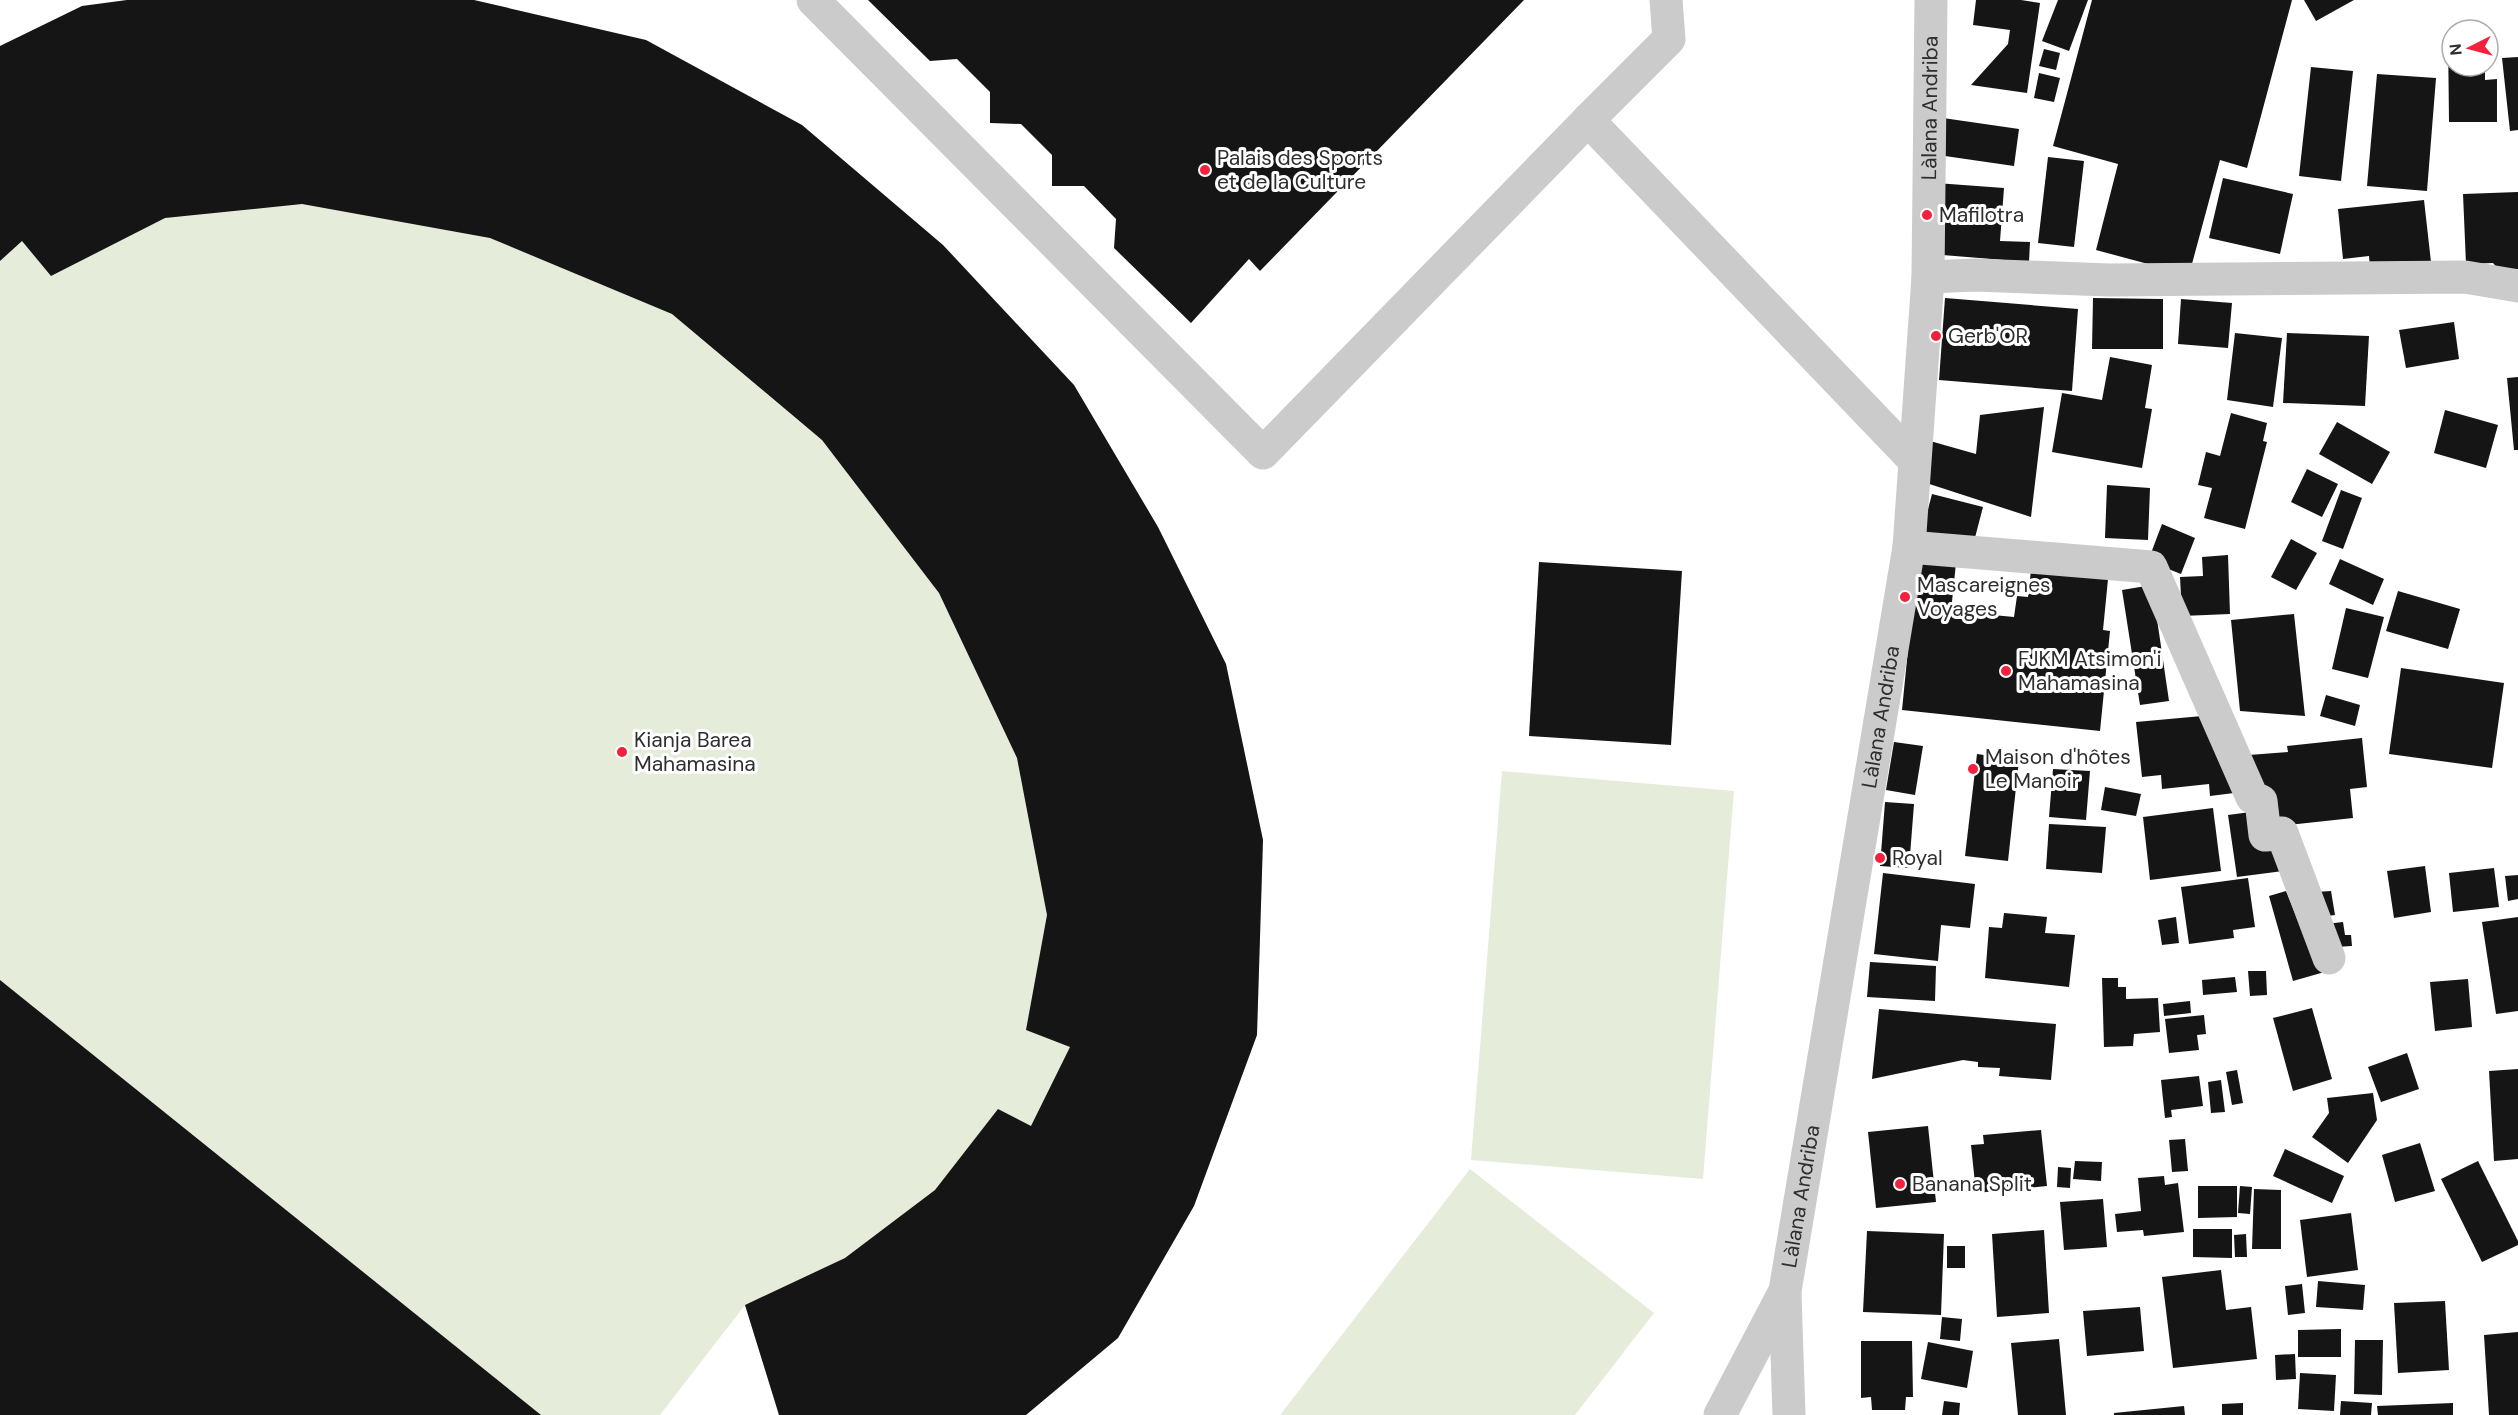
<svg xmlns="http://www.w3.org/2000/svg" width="2518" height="1415" viewBox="0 0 2518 1415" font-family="'DM Sans',sans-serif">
  <rect width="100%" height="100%" fill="#fff"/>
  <g fill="#e5edda">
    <polygon points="127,0 646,40 802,125 943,245 1074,385 1158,527 1226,664 1263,840 1257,1035 1194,1206 1118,1338 1026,1415 779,1415 745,1305 660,1415 0,1415 0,46 82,6"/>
    <polygon points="1502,771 1734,791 1703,1179 1471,1160"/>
    <polygon points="1470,1169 1654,1313 1575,1415 1280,1415"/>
  </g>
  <g fill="#151515">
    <polygon points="127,0 474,0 646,40 802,125 943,245 1074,385 1158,527 1226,664 1263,840 1257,1035 1194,1206 1118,1338 1026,1415 779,1415 745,1305 845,1258 935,1190 998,1109 1031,1126 1070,1047 1026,1030 1047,915 1017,758 939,593 822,440 672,314 490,238 302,204 165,218 51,276 22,241 0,261 0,46 82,6"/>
    <polygon points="868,0 1524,0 1260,271 1249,259 1191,323 1114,248 1116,219 1084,186 1052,186 1052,155 1021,124 990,123 990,92 957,59 930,61"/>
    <polygon points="1976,0 2021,0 2040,3 2027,93 1971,85 2008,44 2010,30 1973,25"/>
    <polygon points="2058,0 2088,0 2069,51 2042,41"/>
    <polygon points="2092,0 2292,0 2247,168 2220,160 2189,275 2096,250 2118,164 2053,146"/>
    <polygon points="2304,0 2354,0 2316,21"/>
    <polygon points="2448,35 2452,35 2452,66 2485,66 2485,80 2497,79 2497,122 2449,122"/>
    <polygon points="2044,49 2060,53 2056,70 2039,66"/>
    <polygon points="2518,57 2518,130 2510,131 2502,58"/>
    <polygon points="2311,67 2353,71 2341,181 2299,176"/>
    <polygon points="2039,73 2060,78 2054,102 2034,98"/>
    <polygon points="2377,74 2436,78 2427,191 2367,186"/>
    <polygon points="1943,118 2019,129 2014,166 1938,155"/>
    <polygon points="2048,157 2084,161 2074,247 2038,243"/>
    <polygon points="2223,178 2293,194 2280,254 2209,238"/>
    <polygon points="1936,183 2004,188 2000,241 2030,242 2029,262 1930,254"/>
    <polygon points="2518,192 2518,269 2499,270 2493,263 2466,264 2463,194"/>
    <polygon points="2424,200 2431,262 2370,268 2369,256 2343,259 2338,209"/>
    <polygon points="1945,298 2078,309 2072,391 1939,380"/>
    <polygon points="2093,298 2163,299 2163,349 2092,349"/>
    <polygon points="2181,299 2232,303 2228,348 2178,344"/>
    <polygon points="2454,322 2459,359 2406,368 2399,330"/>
    <polygon points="2235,333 2282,338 2273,407 2227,400"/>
    <polygon points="2287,333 2369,336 2365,406 2283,403"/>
    <polygon points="2110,357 2152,365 2145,408 2152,409 2142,468 2052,452 2062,393 2102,400"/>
    <polygon points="2518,377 2518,450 2514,450 2507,378"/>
    <polygon points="2044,407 2031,517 1914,479 1923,439 1976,454 1980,415"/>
    <polygon points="2445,410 2498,425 2486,468 2434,453"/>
    <polygon points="2231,413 2267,423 2263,441 2267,442 2245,529 2204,518 2212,488 2198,485 2206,452 2220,456"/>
    <polygon points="2337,422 2390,452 2372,484 2319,454"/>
    <polygon points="2307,469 2338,484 2322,517 2291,502"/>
    <polygon points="2107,485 2150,488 2148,540 2105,538"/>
    <polygon points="2341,490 2362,498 2343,549 2322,541"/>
    <polygon points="1932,494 1983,507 1972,549 1921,536"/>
    <polygon points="2162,524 2195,538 2181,574 2148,561"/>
    <polygon points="2291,539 2317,553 2296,590 2271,577"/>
    <polygon points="2228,555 2230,614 2182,616 2180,577 2203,576 2202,557"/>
    <polygon points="1917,559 1956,563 1951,611 2014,617 2017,596 2028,597 2032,561 2109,569 2103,630 2110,631 2100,731 1902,710"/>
    <polygon points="2340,559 2384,579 2373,605 2329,584"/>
    <polygon points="1539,562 1682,571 1671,745 1529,736"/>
    <polygon points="2152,585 2169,701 2140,705 2122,590"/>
    <polygon points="2398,591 2460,609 2448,649 2386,631"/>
    <polygon points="2346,608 2384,617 2368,678 2332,669"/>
    <polygon points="2294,614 2305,716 2240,711 2231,620"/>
    <polygon points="2401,668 2504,683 2492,768 2389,754"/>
    <polygon points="2326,695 2360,705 2355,726 2320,716"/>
    <polygon points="2202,716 2234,793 2210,796 2209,784 2162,789 2161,775 2142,777 2136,722"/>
    <polygon points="2362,738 2367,787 2350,789 2353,818 2269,827 2249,755 2288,752 2287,746"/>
    <polygon points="1894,742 1923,746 1915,795 1886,790"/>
    <polygon points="1977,754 2019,760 2008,861 1965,856"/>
    <polygon points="2053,769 2090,771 2086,820 2049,817"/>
    <polygon points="2105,787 2141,794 2136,816 2101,810"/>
    <polygon points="1885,802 1914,804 1909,868 1880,866"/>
    <polygon points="2213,808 2221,871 2150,880 2143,817"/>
    <polygon points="2258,811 2283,871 2237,877 2228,815"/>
    <polygon points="2049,824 2106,827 2102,873 2046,869"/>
    <polygon points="2425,866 2431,912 2394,918 2387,871"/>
    <polygon points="2494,868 2499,907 2453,912 2449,873"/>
    <polygon points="1883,873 1975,884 1970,928 1941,925 1938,961 1874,954"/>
    <polygon points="2518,875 2518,899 2508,901 2505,876"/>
    <polygon points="2248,878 2255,927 2233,930 2234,938 2189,944 2181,887"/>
    <polygon points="2286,891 2297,918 2328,971 2293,981 2269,896"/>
    <polygon points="2331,891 2335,915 2319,917 2316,892"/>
    <polygon points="2004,913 2047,917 2045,933 2075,935 2069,987 1985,978 1989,927 2002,928"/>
    <polygon points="2176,917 2179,943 2162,945 2158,920"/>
    <polygon points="2518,917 2518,1011 2496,1014 2482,922"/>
    <polygon points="2343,922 2345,935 2351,935 2352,946 2335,947 2326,924"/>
    <polygon points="1870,962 1936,966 1935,1001 1867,997"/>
    <polygon points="2248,971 2266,971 2267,995 2250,996"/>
    <polygon points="2235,977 2237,992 2203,995 2202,980"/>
    <polygon points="2102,978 2118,978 2118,987 2126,987 2126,999 2158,998 2160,1032 2134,1034 2133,1046 2104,1047"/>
    <polygon points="2468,979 2472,1027 2435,1031 2430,982"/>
    <polygon points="0,980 541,1415 0,1415"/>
    <polygon points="2190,1001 2191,1013 2164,1016 2163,1004"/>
    <polygon points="2312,1008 2332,1079 2293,1091 2273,1018"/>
    <polygon points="1879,1009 2056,1024 2051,1080 1999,1076 2000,1068 1978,1067 1978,1062 1963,1060 1872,1079"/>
    <polygon points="2204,1015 2206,1034 2197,1035 2199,1050 2169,1053 2165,1019"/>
    <polygon points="2407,1053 2419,1089 2381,1102 2368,1067"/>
    <polygon points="2518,1069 2518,1159 2494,1161 2489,1071"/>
    <polygon points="2237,1070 2243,1103 2232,1105 2226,1072"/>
    <polygon points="2199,1076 2203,1106 2171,1110 2172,1117 2165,1118 2161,1080"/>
    <polygon points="2221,1080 2225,1112 2211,1113 2208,1082"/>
    <polygon points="2373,1093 2377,1120 2348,1163 2312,1137 2329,1113 2327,1098"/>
    <polygon points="1928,1126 1936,1202 1876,1208 1868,1132"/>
    <polygon points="2041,1130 2047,1186 1976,1193 1971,1145 1984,1144 1983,1135"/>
    <polygon points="2185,1139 2188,1171 2172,1172 2169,1140"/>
    <polygon points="2420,1143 2435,1191 2395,1202 2382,1155"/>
    <polygon points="2285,1149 2344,1176 2332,1203 2273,1176"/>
    <polygon points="2075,1161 2102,1162 2101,1181 2073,1179"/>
    <polygon points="2478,1161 2518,1241 2518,1245 2482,1262 2441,1179"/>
    <polygon points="2058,1167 2071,1168 2070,1188 2057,1187"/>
    <polygon points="2164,1176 2165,1185 2178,1183 2184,1232 2144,1236 2143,1230 2117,1232 2115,1214 2141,1211 2138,1178"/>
    <polygon points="2198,1186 2237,1186 2237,1217 2198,1218"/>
    <polygon points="2240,1186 2252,1187 2250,1214 2238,1213"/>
    <polygon points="2254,1189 2281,1190 2281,1249 2252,1249"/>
    <polygon points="2103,1199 2107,1247 2064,1250 2060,1202"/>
    <polygon points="2351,1213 2358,1270 2307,1277 2300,1220"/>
    <polygon points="2193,1229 2232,1229 2232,1258 2193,1257"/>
    <polygon points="2044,1230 2049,1313 1997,1317 1992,1234"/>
    <polygon points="1867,1231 1944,1234 1941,1315 1863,1312"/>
    <polygon points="2246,1234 2247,1257 2235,1257 2234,1235"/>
    <rect x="1947" y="1246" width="18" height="22"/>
    <polygon points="2221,1270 2226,1310 2251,1307 2257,1359 2173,1368 2162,1277"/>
    <polygon points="2318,1281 2365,1285 2363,1310 2316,1307"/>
    <polygon points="2302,1284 2305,1313 2288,1315 2285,1286"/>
    <polygon points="2445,1301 2449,1370 2398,1373 2394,1303"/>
    <polygon points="2140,1307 2144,1351 2087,1356 2083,1311"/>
    <polygon points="1942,1317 1962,1319 1960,1341 1940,1339"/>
    <polygon points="2341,1329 2341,1357 2298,1357 2298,1330"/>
    <polygon points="2518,1332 2518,1415 2489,1415 2484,1335"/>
    <polygon points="2059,1339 2066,1415 2018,1415 2011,1343"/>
    <polygon points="2355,1340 2383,1340 2382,1395 2354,1394"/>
    <polygon points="1861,1341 1912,1341 1913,1397 1906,1397 1905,1410 1872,1410 1871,1397 1861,1398"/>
    <polygon points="1928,1342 1973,1351 1967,1388 1921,1379"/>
    <polygon points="2295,1354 2296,1379 2276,1380 2275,1355"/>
    <polygon points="2300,1373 2336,1375 2334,1411 2298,1409"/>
    <polygon points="1944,1401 1960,1403 1959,1415 1942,1415"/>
    <polygon points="2341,1401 2372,1403 2371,1415 2340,1415"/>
    <polygon points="2243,1403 2243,1415 2222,1415 2222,1404"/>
    <polygon points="2453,1403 2453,1415 2378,1415 2377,1406"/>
    <polygon points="2184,1406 2185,1415 2114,1415 2114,1413"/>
  </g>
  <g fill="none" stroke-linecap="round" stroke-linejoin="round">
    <g stroke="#cbcbcb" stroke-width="33">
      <polyline points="813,0 1263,453 1588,120 1914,460"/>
      <polyline points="1588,120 1669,39 1666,0"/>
      <polyline points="1928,277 1975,275 2109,280 2465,277 2518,286"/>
      <polyline points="1909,547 2151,567 2252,797 2261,801 2265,835 2282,833 2329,958"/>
      <polyline points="1785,1294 1789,1415"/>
      <path id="s1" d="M1720 1415 1785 1291 1909 547 1928 277 1931 0"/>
    </g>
  </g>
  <g fill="#f4213e" stroke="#fff" stroke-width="2">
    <circle cx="1205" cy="170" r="6"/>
    <circle cx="1927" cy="215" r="6"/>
    <circle cx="1936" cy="336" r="6"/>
    <circle cx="1905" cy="597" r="6"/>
    <circle cx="2006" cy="671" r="6"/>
    <circle cx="622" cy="752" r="6"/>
    <circle cx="1973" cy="769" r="6"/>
    <circle cx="1880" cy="858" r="6"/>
    <circle cx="1900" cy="1184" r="6"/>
  </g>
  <g text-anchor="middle" stroke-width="6" stroke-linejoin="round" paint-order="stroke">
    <g font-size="21" fill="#2e2e2e" stroke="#fff">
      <text dy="7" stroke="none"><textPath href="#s1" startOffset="1334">Làlana Andriba</textPath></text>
      <text dy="7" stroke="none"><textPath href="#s1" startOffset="722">Làlana Andriba</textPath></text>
      <text dy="7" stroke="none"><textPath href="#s1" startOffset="236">Làlana Andriba</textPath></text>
    </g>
    <g font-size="21" fill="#2e2e2e" stroke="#fff" text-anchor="start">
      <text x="1217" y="165">Palais des Sports<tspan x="1217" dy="24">et de la Culture</tspan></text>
      <text x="1939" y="222">Mafilotra</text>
      <text x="1948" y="343">Gerb'OR</text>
      <text x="1917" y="592">Mascareignes<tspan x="1917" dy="24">Voyages</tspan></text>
      <text x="2018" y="666">FJKM Atsimon'i<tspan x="2018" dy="24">Mahamasina</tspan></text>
      <text x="634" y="747">Kianja Barea<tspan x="634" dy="24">Mahamasina</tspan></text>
      <text x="1985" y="764">Maison d'hôtes<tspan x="1985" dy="24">Le Manoir</tspan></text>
      <text x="1892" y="865">Royal</text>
      <text x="1912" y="1191">Banana Split</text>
    </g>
  </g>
  <g transform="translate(2470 48) rotate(264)"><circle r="28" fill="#ffffff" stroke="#ababab" stroke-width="1.5"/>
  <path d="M0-4.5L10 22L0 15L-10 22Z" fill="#f4213e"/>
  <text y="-9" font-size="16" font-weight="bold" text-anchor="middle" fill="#2e2e2e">N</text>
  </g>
</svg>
